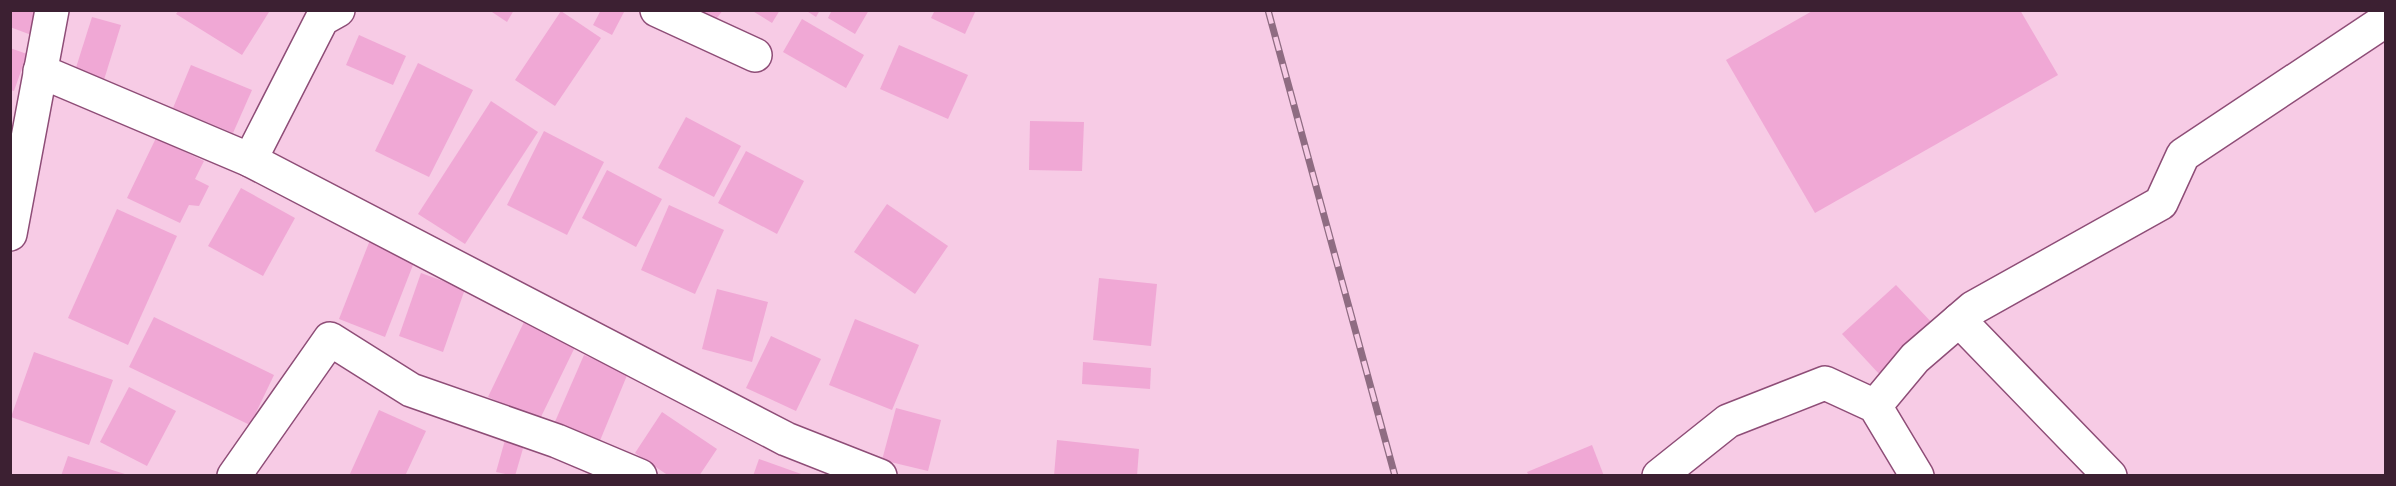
<svg xmlns="http://www.w3.org/2000/svg" width="2396" height="486" viewBox="0 0 2396 486" font-family="Roboto,sans-serif">
  <rect width="100%" height="100%" fill="#f7cbe5"/>
  <g fill="#f0a8d5">
    <polygon points="10,10 44,10 34,36 10,27"/>
    <polygon points="179,10 267,10 269,12 242,55 176,14"/>
    <polygon points="489,10 514,10 507,22"/>
    <polygon points="601,10 624,12 612,35 593,25"/>
    <polygon points="698,10 723,10 714,22"/>
    <polygon points="751,10 780,10 772,23"/>
    <polygon points="805,10 820,10 816,17"/>
    <polygon points="832,10 869,10 855,34 828,18"/>
    <polygon points="935,10 976,10 965,34 931,18"/>
    <polygon points="1814,10 2020,10 2058,75 1815,213 1726,60"/>
    <polygon points="561,11 601,38 555,106 515,80"/>
    <polygon points="92,17 121,25 103,83 74,74"/>
    <polygon points="802,19 864,55 846,88 783,52"/>
    <polygon points="359,35 406,56 393,85 346,65"/>
    <polygon points="899,45 968,75 948,119 880,89"/>
    <polygon points="10,48 27,54 14,91 10,90"/>
    <polygon points="418,63 473,90 429,177 375,151"/>
    <polygon points="191,65 252,90 233,133 173,108"/>
    <polygon points="491,101 538,132 465,244 418,214"/>
    <polygon points="686,117 741,146 714,197 658,168"/>
    <polygon points="1030,121 1084,122 1082,171 1029,170"/>
    <polygon points="544,131 604,162 567,235 507,205"/>
    <polygon points="156,138 204,161 195,179 209,186 199,206 189,205 180,223 127,198"/>
    <polygon points="746,151 804,181 777,234 718,203"/>
    <polygon points="607,170 662,199 636,247 582,218"/>
    <polygon points="241,188 295,218 263,276 208,246"/>
    <polygon points="887,204 948,246 915,294 854,252"/>
    <polygon points="669,205 724,230 695,294 641,270"/>
    <polygon points="117,209 177,236 128,345 68,318"/>
    <polygon points="372,235 418,252 385,337 339,319"/>
    <polygon points="421,273 465,289 443,352 399,336"/>
    <polygon points="1099,278 1157,284 1151,346 1093,340"/>
    <polygon points="1896,285 1935,326 1881,376 1842,334"/>
    <polygon points="717,289 768,302 752,362 702,349"/>
    <polygon points="154,317 274,375 250,425 129,367"/>
    <polygon points="855,319 919,345 892,410 829,385"/>
    <polygon points="524,322 575,347 539,421 488,397"/>
    <polygon points="771,336 821,359 796,411 746,388"/>
    <polygon points="34,352 113,380 89,445 11,417"/>
    <polygon points="584,355 628,373 599,443 554,424"/>
    <polygon points="1083,362 1151,368 1150,389 1082,384"/>
    <polygon points="129,387 176,411 147,466 100,442"/>
    <polygon points="896,408 941,420 928,471 882,460"/>
    <polygon points="379,410 426,431 405,476 349,476"/>
    <polygon points="662,412 717,449 699,476 669,476 635,453"/>
    <polygon points="505,440 524,445 515,476 496,472"/>
    <polygon points="1057,440 1139,449 1137,476 1054,476"/>
    <polygon points="1592,445 1604,476 1529,476 1527,472"/>
    <polygon points="68,456 128,475 128,476 61,476"/>
    <polygon points="759,459 804,475 804,476 753,476"/>
  </g>
  <g fill="none" stroke-linecap="round" stroke-linejoin="round">
    <g stroke="#8e4d77" stroke-width="36">
      <g id="minor">
        <polyline points="657,10 755,55"/>
        <polyline points="40,71 250,160 786,439 880,476"/>
        <polyline points="250,160 322,19 338,10"/>
        <polyline points="10,234 52,10"/>
        <polyline points="1959,320 2110,476"/>
        <polyline points="1875,406 1915,358 1973,308 2161,203 2183,155 2386,20"/>
        <polyline points="234,476 330,339 411,390 557,441 640,476"/>
        <polyline points="1659,476 1728,421 1825,383 1875,406 1917,476"/>
      </g>
    </g>
    <use href="#minor" stroke="#fff" stroke-width="33"/>
    <g stroke="#8f6c82" stroke-width="7">
      <polyline id="rail" points="1268,10 1395,476"/>
    </g>
    <use href="#rail" stroke="#f7cbe5" stroke-width="4.5" stroke-dasharray="14" stroke-linecap="butt"/>
  </g>
  <rect width="2396" height="486" fill="none" stroke="#3c2032" stroke-width="24"/>
</svg>
